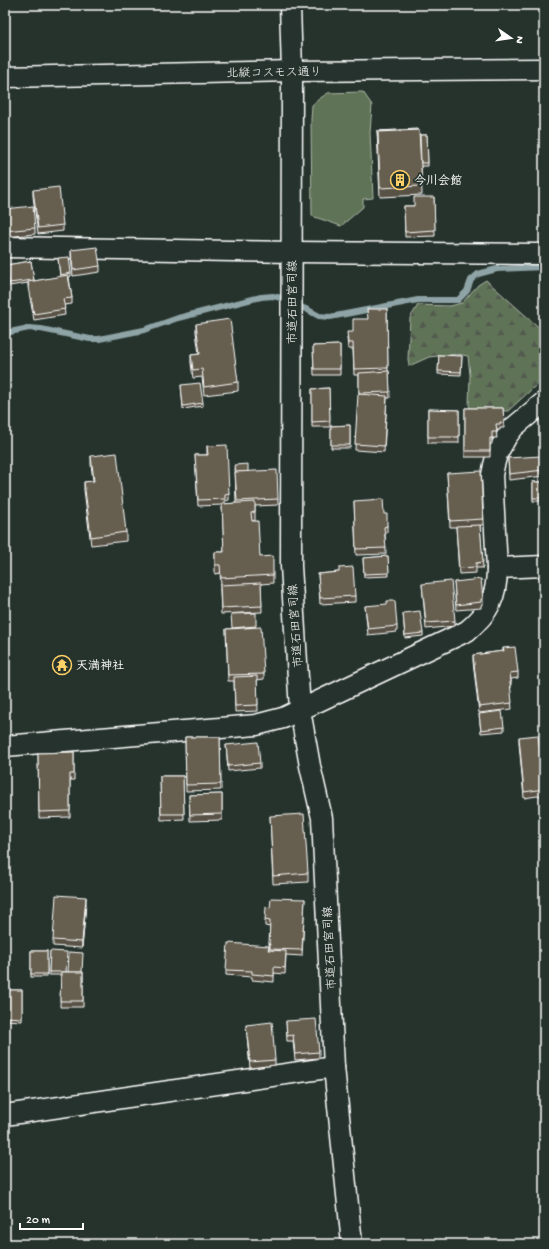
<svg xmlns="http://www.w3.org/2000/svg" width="549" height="1249" viewBox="0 0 549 1249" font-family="'Gochi Hand','Klee One',sans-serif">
  <defs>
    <pattern id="forest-firs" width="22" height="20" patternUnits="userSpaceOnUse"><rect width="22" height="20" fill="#5e7356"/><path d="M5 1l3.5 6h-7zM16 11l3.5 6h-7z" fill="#525a50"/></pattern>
  </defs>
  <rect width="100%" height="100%" fill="#26332d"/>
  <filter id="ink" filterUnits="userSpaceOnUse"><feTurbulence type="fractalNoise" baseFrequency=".025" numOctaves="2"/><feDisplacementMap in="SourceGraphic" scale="8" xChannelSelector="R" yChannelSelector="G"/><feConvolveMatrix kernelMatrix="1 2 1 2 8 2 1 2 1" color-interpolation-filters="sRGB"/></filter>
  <g filter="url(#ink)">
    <polygon fill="url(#forest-firs)" stroke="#aeb9aa" points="486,280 544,332 544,378 508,411 471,410 469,405 470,375 468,356 457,354 429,357 409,366 408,359 410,318 418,305 450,306 462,303 478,285"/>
    <polygon fill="#5e7356" stroke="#aeb9aa" points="363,92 372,105 370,133 373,198 363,199 363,207 341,226 312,216 311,120 312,105 319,99 328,93"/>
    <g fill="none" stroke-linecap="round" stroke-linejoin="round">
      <polyline stroke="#8fa4a6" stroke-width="6" points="5,333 29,328 41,329 90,339 99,339 144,330 178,318 261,297 273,296 281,298 308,310 319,316 330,317 418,300 458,300 467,291 471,280 478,274 497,269 544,267"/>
      <g stroke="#fff" stroke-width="23">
        <g id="minor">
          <polyline points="290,5 292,71 291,566 300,710 310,766 322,818 334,1067 352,1244"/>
          <polyline points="5,77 292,71 544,69"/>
          <polyline points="5,247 292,252 544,254"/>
          <polyline points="497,568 544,566"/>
          <path d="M5 746 256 725 283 718 467 631C489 613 497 597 497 568L492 475 494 465 497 454 507 436 514 427 544 402"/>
          <polyline points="5,1115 334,1067"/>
        </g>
      </g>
      <use href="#minor" stroke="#26332d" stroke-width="20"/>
    </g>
    <g fill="#585144" stroke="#fff">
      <polygon points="417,130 420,135 427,135 428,166 421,166 422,195 380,197 377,131"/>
      <polygon points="33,190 63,225 63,231 38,234 33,196"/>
      <polygon points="434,197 435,236 405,237 404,206 414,206"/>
      <polygon points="5,209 35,228 35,234 5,237"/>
      <polygon points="71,250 100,266 100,272 73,276 71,256"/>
      <polygon points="58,258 71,273 71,276 69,277 72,298 72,304 64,305 65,315 34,320 28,287 28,283 9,286 6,265 31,261 34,281 60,277"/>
      <polygon points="387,309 388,371 389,371 390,398 387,398 384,452 355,450 359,394 359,375 354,375 353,349 348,349 347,338 353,332 368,319"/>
      <polygon points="196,324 238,382 238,391 204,395 202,377 193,378 191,363 191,355 199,354 196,332"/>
      <polygon points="340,345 340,375 314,375 313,346"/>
      <polygon points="439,355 462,356 461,375 438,374"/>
      <polygon points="181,385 203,403 203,406 183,409"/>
      <polygon points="329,388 330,427 312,427 312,389"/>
      <polygon points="465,408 503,408 504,428 500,428 500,430 496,430 497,438 492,438 492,444 490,444 490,457 465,457"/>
      <polygon points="428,409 459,410 459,443 428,443"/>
      <polygon points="542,420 544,420 544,448 542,426"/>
      <polygon points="350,425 350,448 331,448 331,426"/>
      <polygon points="207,446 229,494 229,500 225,501 225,504 236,503 235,465 248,472 278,499 278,505 255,506 255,521 252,521 260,557 273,575 273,583 261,584 262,612 221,614 220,591 220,585 221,585 220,573 215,574 215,552 224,552 222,505 198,506 195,455 207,455"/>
      <polygon points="91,456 126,532 126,541 91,545 84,490 84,482 93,481 91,464"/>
      <polygon points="508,458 544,460 544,476 509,480"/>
      <polygon points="447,473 483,519 483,525 480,525 483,568 476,568 476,573 459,574 456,527 450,527"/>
      <rect x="533" y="482" width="11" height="19"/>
      <polygon points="354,501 384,514 387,526 387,532 385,533 386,554 356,555"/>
      <polygon points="388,556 389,576 364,577 363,558"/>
      <polygon points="339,572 355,596 355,602 320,604 318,574"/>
      <polygon points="454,582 483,599 483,605 481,605 481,608 456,610"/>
      <polygon points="422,584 455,621 455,626 426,629"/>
      <polygon points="365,606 397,626 397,632 368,635"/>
      <polygon points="403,613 423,633 423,636 405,638"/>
      <polygon points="256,627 264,674 264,679 257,680 258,711 235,712 234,681 228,681 226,629"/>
      <polygon points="503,648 518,672 518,678 511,679 511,688 510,688 512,709 479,713 473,661 473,655 503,651"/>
      <polygon points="479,714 504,727 504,731 481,733"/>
      <polygon points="185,737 220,737 221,790 186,791"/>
      <polygon points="519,737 544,789 544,795 524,798 519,743"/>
      <polygon points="226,745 260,763 260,768 228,771"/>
      <polygon points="74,752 74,780 70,780 70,817 39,818 38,753"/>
      <polygon points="160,776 183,776 184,819 161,820"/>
      <polygon points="222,794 222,820 190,821 189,795"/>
      <polygon points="270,816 308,873 308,882 273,884"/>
      <polygon points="305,899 302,956 286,955 285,974 274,973 274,982 252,980 252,977 226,975 226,970 269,950 270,927 265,926 265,920 270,908"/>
      <polygon points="86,903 82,948 53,946 53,940"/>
      <rect x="31" y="951" width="16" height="26"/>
      <polygon points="50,951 66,972 83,972 83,1007 60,1007 61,975 49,975"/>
      <polygon points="5,990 22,990 22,1021 5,1020"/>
      <polygon points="286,1021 319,1052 319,1058 295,1060 293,1041 287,1041"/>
      <polygon points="246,1025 275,1060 275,1065 250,1068"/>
    </g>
    <polygon fill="#474237" stroke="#fff" points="86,897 86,903 82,948 82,942"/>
    <g fill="#665e4f" stroke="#fff">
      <polygon points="417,129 417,130 378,132 378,137 377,131"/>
      <polygon points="419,130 422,186 380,188 378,132"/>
      <polygon points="420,135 427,135 428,163 421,163"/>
      <polygon points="59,187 63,225 38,228 33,190"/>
      <polygon points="414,197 434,197 435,230 405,232 404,206 414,206"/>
      <polygon points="33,206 35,228 5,231 5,209"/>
      <polygon points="97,247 100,266 73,270 71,250"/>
      <polygon points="69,257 71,273 60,275 58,258"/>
      <polygon points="31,261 34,280 9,283 6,265"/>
      <polygon points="68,275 72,298 63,299 65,309 34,314 28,282"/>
      <polygon points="367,309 387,309 388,368 354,369 353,343 348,343 347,332 353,332 353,319 368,319"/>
      <polygon points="230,319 238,382 204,387 202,369 193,370 191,355 200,354 196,324"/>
      <polygon points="340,345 340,369 314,369 313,346"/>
      <polygon points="439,355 462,356 461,372 438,371"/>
      <polygon points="389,371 390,392 359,393 359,373"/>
      <polygon points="200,383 203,403 183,406 181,385"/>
      <polygon points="329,388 330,421 312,422 312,389"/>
      <polygon points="358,394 387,396 384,446 355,444"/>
      <polygon points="465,408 503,408 504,423 500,422 500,424 496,424 497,432 492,432 492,438 490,438 490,451 465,451"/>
      <polygon points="428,409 459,410 459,437 428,437"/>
      <polygon points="542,420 544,420 544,442"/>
      <polygon points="350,425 350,445 331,445 331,426"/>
      <polygon points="227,445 229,494 225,495 225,499 198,500 195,455 208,455 207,446"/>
      <polygon points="117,453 126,532 91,537 84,482 94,481 91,456"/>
      <polygon points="541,456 542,460 544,460 544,470 509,474 508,458"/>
      <polygon points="248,464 248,472 236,472 235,465"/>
      <polygon points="277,470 278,499 237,501 235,472"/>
      <polygon points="481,471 483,519 450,521 447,473"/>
      <rect x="533" y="482" width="11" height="16"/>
      <polygon points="383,499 384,514 387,514 387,526 384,527 386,548 356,549 354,501"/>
      <polygon points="255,502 255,512 251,513 252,521 258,521 260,557 273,556 273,575 221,578 220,565 215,565 215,552 224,552 222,504"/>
      <polygon points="480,525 483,562 476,563 476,567 459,568 456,526"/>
      <polygon points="388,556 389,573 364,574 363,558"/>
      <polygon points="353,567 355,596 320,598 318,574 339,572 339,568"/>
      <polygon points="481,579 483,599 481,599 481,602 456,605 454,582"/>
      <polygon points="451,581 455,621 426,623 422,584"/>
      <polygon points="261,583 262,606 221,608 220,585"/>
      <polygon points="387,601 395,601 397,626 368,629 365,606 387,604"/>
      <polygon points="420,611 423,633 405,635 403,613"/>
      <polygon points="256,613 256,626 232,628 231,614"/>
      <polygon points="261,627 264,674 228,675 226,629"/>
      <polygon points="515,647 518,672 510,673 511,682 510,682 512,703 479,707 473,655 504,651 503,648"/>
      <polygon points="257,676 258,705 235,706 234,677"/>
      <polygon points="502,711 504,727 481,730 479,714"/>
      <polygon points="538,735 544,789 524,792 519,737"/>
      <polygon points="185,737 220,737 221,784 186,785"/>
      <polygon points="258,742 260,763 228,766 226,745"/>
      <polygon points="74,752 74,774 70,774 70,811 39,812 38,753"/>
      <polygon points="160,776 183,776 184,814 161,814"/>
      <polygon points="222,794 222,814 190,815 189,795"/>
      <polygon points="304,814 308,873 273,876 270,816"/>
      <polygon points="56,895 86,897 82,942 53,940"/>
      <polygon points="271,898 305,899 302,950 270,949 270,944 269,944 270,921 265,920 266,907 270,908"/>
      <polygon points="228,943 269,946 268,950 286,951 285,968 274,967 274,976 252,974 252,971 226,970"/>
      <rect x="31" y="951" width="16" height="23"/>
      <polygon points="50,951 67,952 66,972 49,972"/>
      <polygon points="69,952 83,953 82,972 68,972"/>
      <polygon points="61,972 83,972 83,1001 60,1001"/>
      <polygon points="5,990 22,990 22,1018 5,1017"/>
      <polygon points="316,1019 319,1052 295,1054 293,1035 287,1036 286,1021"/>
      <polygon points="272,1022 275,1060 250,1062 246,1025"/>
    </g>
  </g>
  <defs>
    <g id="building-ring" transform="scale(1)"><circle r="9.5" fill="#26332d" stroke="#ffd166" stroke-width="1.5"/><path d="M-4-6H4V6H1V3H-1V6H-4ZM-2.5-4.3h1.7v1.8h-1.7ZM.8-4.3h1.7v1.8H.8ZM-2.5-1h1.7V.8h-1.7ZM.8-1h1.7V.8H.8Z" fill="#ffd166"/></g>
    <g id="temple-ring" transform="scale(1)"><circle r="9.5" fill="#26332d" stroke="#ffd166" stroke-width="1.5"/><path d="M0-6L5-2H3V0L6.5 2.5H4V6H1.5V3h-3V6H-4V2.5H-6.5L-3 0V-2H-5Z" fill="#ffd166"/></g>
  </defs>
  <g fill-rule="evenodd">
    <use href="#building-ring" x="400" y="180"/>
    <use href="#temple-ring" x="62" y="665"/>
  </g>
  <g text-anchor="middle" stroke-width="3.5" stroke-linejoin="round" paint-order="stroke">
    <g font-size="12" fill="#fff" stroke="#26332d">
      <text transform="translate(274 72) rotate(-1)" y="4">北縦コスモス通り</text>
      <text transform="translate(292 302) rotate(-90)" y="4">市道石田宮司線</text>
      <text transform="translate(295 626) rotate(-94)" y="4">市道石田宮司線</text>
      <text transform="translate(329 948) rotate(-93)" y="4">市道石田宮司線</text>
    </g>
    <g font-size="12" font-weight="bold" fill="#fff" stroke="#26332d" text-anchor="start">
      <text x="414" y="184">今川会館</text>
      <text x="76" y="669">天満神社</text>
    </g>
  </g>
  <rect width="549" height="1249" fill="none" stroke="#26332d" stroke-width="20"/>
  <rect x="10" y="10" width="529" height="1229" fill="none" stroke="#fff" stroke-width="1.5" filter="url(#ink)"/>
  <g transform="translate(511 38) rotate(103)" stroke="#26332d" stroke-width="3" paint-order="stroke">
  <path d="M0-3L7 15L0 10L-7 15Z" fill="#ffffff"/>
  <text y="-6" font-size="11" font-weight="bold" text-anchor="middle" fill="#ffffff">N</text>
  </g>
  <path d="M20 1223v6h63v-6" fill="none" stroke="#ffffff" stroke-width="2"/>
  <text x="26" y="1223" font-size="12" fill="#ffffff" stroke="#26332d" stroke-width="3" paint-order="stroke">20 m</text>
</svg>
